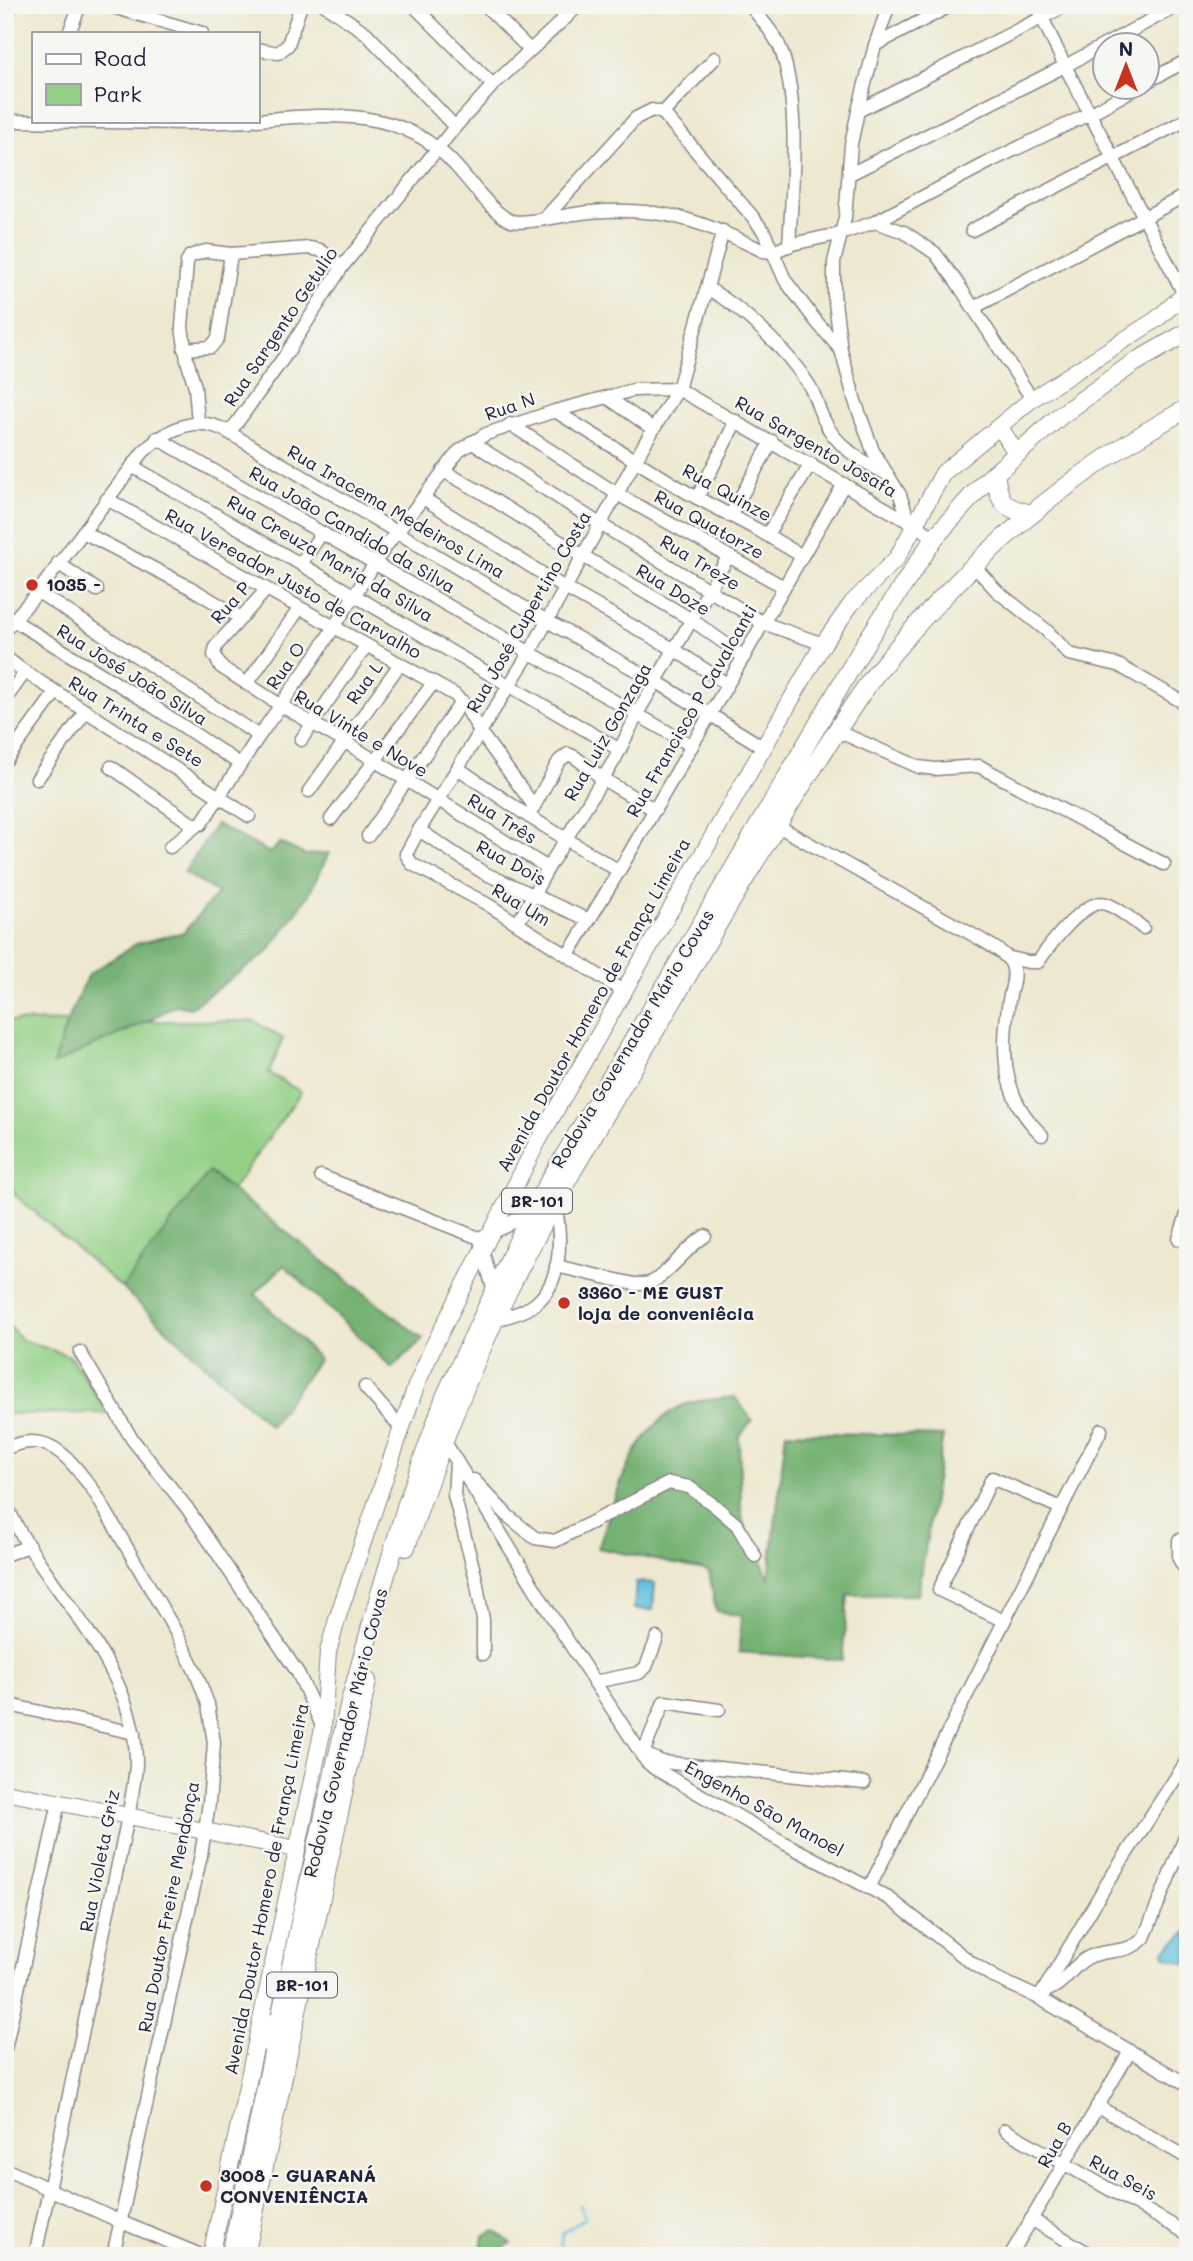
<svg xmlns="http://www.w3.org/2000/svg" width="1193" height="2261" viewBox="0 0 1193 2261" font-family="Mali,sans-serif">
  <rect width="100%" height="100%" fill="#f6f6f2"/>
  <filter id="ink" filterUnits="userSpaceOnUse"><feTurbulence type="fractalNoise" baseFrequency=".0143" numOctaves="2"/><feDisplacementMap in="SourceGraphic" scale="14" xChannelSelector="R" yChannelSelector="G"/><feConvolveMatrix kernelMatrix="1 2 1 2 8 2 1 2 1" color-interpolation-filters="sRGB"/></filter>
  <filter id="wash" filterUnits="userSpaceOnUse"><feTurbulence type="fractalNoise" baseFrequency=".00686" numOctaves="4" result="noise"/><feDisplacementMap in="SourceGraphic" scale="28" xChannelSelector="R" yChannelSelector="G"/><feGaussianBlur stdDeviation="1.57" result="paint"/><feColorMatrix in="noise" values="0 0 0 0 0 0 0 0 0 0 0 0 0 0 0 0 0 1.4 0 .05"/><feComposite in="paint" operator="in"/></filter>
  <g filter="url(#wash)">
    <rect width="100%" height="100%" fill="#ede8cf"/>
    <g fill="#93d086" stroke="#5a7960" stroke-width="2">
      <polygon points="5,1021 67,1022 54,1064 148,1021 254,1021 283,1039 269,1073 301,1092 232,1190 209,1172 122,1288 15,1195 5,1173"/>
      <polygon points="5,1322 22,1340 70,1356 108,1413 5,1414"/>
    </g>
    <g fill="#76b273" stroke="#4c6a57" stroke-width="2">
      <polygon points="216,824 270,853 280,843 305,855 329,853 308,896 268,952 190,1008 176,1005 148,1021 53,1064 67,1022 88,975 136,944 184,932 218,893 184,873"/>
      <polygon points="209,1172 232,1190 423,1339 392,1368 284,1265 255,1294 319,1359 270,1426 122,1288"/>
      <path d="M735 1397 752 1420 739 1437 741 1505 743 1523 769 1578 786 1432 943 1436 918 1595H848L842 1660 739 1652 741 1616 716 1611 709 1571 598 1548C616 1497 630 1433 681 1406 693 1399 721 1399 735 1397Z"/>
      <polygon points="495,2231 511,2243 502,2249 503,2256 483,2256 481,2250 483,2236"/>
    </g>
    <g fill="#5ec0dc" stroke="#40718c" stroke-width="2">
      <polygon points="636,1582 655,1583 653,1610 634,1609"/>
      <polygon points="1188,1931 1188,1964 1166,1957 1164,1951"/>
    </g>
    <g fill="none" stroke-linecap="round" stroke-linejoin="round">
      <polyline stroke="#5ec0dc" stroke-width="2.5" points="562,2256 560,2244 563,2233 585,2218 579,2205"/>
    </g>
  </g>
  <g filter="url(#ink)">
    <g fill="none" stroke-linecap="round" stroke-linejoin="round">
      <g stroke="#888585" stroke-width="15">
        <g id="minor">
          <polyline points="106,5 202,33"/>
          <polyline points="325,5 366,33 455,127"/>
          <polyline points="413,5 493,85"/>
          <polyline points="485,5 529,49"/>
          <polyline points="555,5 566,18"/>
          <path d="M750 5C761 19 775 34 781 50 801 105 792 188 789 246"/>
          <polyline points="1036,5 1065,66 1184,294"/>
          <polyline points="5,21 11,5"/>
          <polyline points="69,33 80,5"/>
          <polyline points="875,45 952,5"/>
          <polyline points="257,49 278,53 288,45 301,5"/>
          <polyline points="1148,81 1188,60"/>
          <polyline points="858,111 1067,5"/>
          <polyline points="663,113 715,58"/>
          <path d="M257 120C330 114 402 106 455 165 469 180 493 214 511 221 524 225 573 213 590 212 660 206 701 220 763 251L773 252 792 244 843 233 875 222 995 159 1091 113 1136 88"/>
          <polyline points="5,121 197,123 250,121"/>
          <polyline points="850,174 1065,66 1179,5"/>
          <polyline points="545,218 636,118 652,110 663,113 752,216 764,232 785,280 815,320 841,350 855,401 873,451 900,495 909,521"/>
          <polyline points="875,222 904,232 935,253 956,281 1032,399"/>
          <polyline points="972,230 1188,119"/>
          <path d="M707 288C744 309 786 349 809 385 816 396 818 409 824 420 835 445 861 461 885 473"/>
          <polyline points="973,308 1188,194"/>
          <polyline points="184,349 211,347 218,338 231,254"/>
          <polyline points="841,350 834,294 834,262 845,218 851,144 858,111 875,45 889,5"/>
          <polyline points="607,397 653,429"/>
          <polyline points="555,411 688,493 760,531 802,556"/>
          <polyline points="198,422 195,387 187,360 182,327 187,262 190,256 206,251 231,254 309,248 320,250 342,267"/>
          <polyline points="510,424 617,494 784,587"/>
          <polyline points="228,432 547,621 657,682 763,747"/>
          <polyline points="157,438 692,746"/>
          <polyline points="471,442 600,524 763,623 823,644"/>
          <path d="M132 466C295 560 458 654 620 750"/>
          <polyline points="443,471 481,492 583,556 692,620 744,657"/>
          <polyline points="423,498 565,588 675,650 727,684"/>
          <polyline points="697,498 736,421"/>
          <polyline points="107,499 455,695 466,707 480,732 534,806"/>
          <polyline points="730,516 772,441"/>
          <polyline points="83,532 191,588 241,618"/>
          <polyline points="767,535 811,464"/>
          <polyline points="58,563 97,590"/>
          <polyline points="301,563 322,533"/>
          <polyline points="974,566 997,591 1046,630 1069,654 1118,665 1188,705"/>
          <polyline points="266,590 216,646 214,655 221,667 280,705 345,742 548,868"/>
          <polyline points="38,592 259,736"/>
          <polyline points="5,615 142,699 240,764"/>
          <path d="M5 630 38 592 143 452C168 429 196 413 228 432L236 424 287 353 342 267 455 127 493 85 579 5"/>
          <polyline points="5,657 25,672 249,816"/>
          <polyline points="247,684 299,609"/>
          <polyline points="5,700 25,672"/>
          <polyline points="837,731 919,767 935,769 979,766 1164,864"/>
          <polyline points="301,740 366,646"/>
          <polyline points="6,760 56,692"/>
          <polyline points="111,767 192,824 201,824 259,736 316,655 386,546 459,451 486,434 555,411 634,390 678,389 935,537"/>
          <polyline points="459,769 528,816 619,871"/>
          <polyline points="37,779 86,711"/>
          <polyline points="309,791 400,664"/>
          <polyline points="532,810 559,761 568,754 575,757 603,779 655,810"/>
          <polyline points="331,819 434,682"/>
          <path d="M776 825 982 940C991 946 1006 953 1011 963 1017 973 1011 989 1009 1000 1001 1051 1001 1097 1042 1135"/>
          <polyline points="419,830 484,873 589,920"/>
          <polyline points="368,836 462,701"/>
          <polyline points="170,847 197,825"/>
          <polyline points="518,923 548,868 615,759 641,707 728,557"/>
          <polyline points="568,955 619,871 844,484"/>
          <path d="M1006 957 1028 962H1038C1049 946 1086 896 1106 904 1119 908 1132 920 1143 928"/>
          <polyline points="623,991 487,904 412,864 406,854 419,830 530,652 645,443 678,389 723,231"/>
          <polyline points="321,1176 479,1238 506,1226 531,1209"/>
          <polyline points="1179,1239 1188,1211"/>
          <polyline points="481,1245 494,1292"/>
          <path d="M556 1266 634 1284C641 1284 646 1285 652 1282 667 1275 687 1247 705 1236"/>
          <path d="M495 1320C508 1316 524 1313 535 1304 564 1281 561 1234 555 1202"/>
          <polyline points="80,1352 132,1439 187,1508 298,1673 323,1728"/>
          <polyline points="365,1387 401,1428"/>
          <polyline points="443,1439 549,1612 646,1761 654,1768 786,1844 890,1899 973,1964 996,1978 1039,1998 1188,2085"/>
          <path d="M5 1449C49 1427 70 1460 94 1491L177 1634 196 1673 208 1704 214 1743 209 1803 201 1855 113 2256"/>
          <polyline points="456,1462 454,1495 476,1579 483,1620 483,1654"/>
          <polyline points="474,1480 508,1516 535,1538 555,1541 669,1483 689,1487 715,1506 737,1525 755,1556"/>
          <path d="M5 1501C16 1530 34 1554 51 1579 90 1634 137 1693 136 1764 135 1782 131 1800 128 1817L35 2256"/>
          <polyline points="1179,1540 1179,1559 1188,1574"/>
          <polyline points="5,1555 29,1546"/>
          <polyline points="1004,1621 939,1590 992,1478 1061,1508"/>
          <polyline points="594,1682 639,1673 646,1667 657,1638"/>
          <polyline points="5,1704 134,1733"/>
          <polyline points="647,1755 662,1762 864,1783"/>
          <polyline points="642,1756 664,1702 719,1710"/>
          <polyline points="869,1888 1101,1430"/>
          <path d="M1043 1992C1067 1984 1068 1969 1087 1958 1107 1947 1126 1956 1144 1938L1188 1830"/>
          <polyline points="1039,1998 1106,1885 1188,1759"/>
          <polyline points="5,2049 59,1802"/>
          <polyline points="1097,2106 1188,2158"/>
          <polyline points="1005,2130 1188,2234"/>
          <polyline points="5,2169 121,2222 203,2256"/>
          <polyline points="1031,2219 1093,2256"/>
          <polyline points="1010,2256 1129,2053"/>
        </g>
      </g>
      <g stroke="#888585" stroke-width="18">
        <g id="major">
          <polyline points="1000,427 1016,453"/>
          <polyline points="5,1792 297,1849"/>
          <polyline points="211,2256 323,1728 328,1652 338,1616 416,1386 433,1347 538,1141 823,644 852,603 897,558 943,473 1032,399 1157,319 1188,291"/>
        </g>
      </g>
      <g stroke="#888585" stroke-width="20">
        <g id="highway">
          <path d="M995 473C999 502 1002 508 1032 514"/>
          <path d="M406 1547C435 1459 468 1374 508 1291 555 1196 611 1105 665 1014 715 929 764 843 818 760 839 728 858 695 882 666 966 562 1070 472 1188 408"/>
          <polyline points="257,2044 278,2020"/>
          <polyline points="231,2256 302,1913 350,1702 380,1594 406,1507 445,1397 534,1207 651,1010 866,642 935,537 983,484 1060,416 1132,364 1188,332"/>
          <polyline points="245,2256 367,1681"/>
        </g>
      </g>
      <use href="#minor" stroke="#fff" stroke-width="12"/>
      <use href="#major" stroke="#fff" stroke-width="16"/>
      <use href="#highway" stroke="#fff" stroke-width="18"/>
    </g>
  </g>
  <g fill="#c8321e" stroke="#f6f6f2" stroke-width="2.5">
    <circle cx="32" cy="585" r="7"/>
    <circle cx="564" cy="1303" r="7"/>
    <circle cx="206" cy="2186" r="7"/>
  </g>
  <g text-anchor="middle" stroke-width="5" stroke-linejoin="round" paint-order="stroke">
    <g fill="#f6f6f2" stroke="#626272" stroke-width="2">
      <rect x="502" y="1188.5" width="70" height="25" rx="5"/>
      <rect x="267" y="1972.5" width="70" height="25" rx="5"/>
    </g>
    <g font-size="16" font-weight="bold" fill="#22223b">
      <text x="537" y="1207">BR-101</text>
      <text x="302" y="1991">BR-101</text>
    </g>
    <g font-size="18" fill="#22223b" stroke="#f6f6f2">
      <text transform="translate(281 327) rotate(-56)" y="6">Rua Sargento Getulio</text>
      <text transform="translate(510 407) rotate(-19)" y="6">Rua N</text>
      <text transform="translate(816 447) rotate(30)" y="6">Rua Sargento Josafa</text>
      <text transform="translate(727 493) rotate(29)" y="6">Rua Quinze</text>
      <text transform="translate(396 512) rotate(30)" y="6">Rua Iracema Medeiros Lima</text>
      <text transform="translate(709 525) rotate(29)" y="6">Rua Quatorze</text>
      <text transform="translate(352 530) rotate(30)" y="6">Rua João Candido da Silva</text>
      <text transform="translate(330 559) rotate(30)" y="6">Rua Creuza Maria da Silva</text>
      <text transform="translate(700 563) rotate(31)" y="6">Rua Treze</text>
      <text transform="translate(293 584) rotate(29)" y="6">Rua Vereador Justo de Carvalho</text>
      <text transform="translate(673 590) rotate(31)" y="6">Rua Doze</text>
      <text transform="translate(231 603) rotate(-48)" y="6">Rua P</text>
      <text transform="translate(529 612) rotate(-60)" y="6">Rua José Cupertino Costa</text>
      <text transform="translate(286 666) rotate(-55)" y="6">Rua O</text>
      <text transform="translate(132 675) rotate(32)" y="6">Rua José João Silva</text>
      <text transform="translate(365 683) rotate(-54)" y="6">Rua L</text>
      <text transform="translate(692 711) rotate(-60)" y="6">Rua Francisco P Cavalcanti</text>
      <text transform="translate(136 722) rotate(32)" y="6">Rua Trinta e Sete</text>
      <text transform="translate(608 732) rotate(-60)" y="6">Rua Luiz Gonzaga</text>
      <text transform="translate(361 734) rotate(31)" y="6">Rua Vinte e Nove</text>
      <text transform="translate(502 819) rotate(32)" y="6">Rua Três</text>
      <text transform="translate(511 863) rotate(28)" y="6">Rua Dois</text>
      <text transform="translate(521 905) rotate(31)" y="6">Rua Um</text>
      <text transform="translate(594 1005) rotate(-61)" y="6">Avenida Doutor Homero de França Limeira</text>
      <text transform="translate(633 1039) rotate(-59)" y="6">Rodovia Governador Mário Covas</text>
      <text transform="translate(346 1733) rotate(-76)" y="6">Rodovia Governador Mário Covas</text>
      <text transform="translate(764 1809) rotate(29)" y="6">Engenho São Manoel</text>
      <text transform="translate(100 1861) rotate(-79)" y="6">Rua Violeta Griz</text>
      <text transform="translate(267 1889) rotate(-79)" y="6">Avenida Doutor Homero de França Limeira</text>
      <text transform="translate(169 1907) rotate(-79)" y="6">Rua Doutor Freire Mendonça</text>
      <text transform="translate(1055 2145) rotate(-60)" y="6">Rua B</text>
      <text transform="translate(1123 2178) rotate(29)" y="6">Rua Seis</text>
    </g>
    <g font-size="18" font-weight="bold" fill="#22223b" stroke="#f6f6f2" text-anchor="start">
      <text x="46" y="591">1035 -</text>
      <text x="578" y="1299">3360 - ME GUST<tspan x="578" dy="21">loja de conveniêcia</tspan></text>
      <text x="220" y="2182">3008 - GUARANÁ<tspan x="220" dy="21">CONVENIÊNCIA</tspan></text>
    </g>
  </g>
  <rect width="1193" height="2261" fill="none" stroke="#f6f6f2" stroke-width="28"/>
  <rect x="32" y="32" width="228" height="91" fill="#f6f6f2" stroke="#a1a1a9" stroke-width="2"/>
  <rect x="46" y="54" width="35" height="10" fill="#ffffff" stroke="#a1a1a9" stroke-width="2"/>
  <text x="94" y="66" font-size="21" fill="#22223b">Road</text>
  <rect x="46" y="84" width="35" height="21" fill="#93d086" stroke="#a1a1a9" stroke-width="2"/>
  <text x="94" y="102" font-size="21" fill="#22223b">Park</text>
  <g transform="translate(1126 66)"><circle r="33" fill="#f6f6f2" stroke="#a1a1a9" stroke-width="2"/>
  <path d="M0-5L12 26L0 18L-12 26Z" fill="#c8321e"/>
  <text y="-10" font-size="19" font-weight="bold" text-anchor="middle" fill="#22223b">N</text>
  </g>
</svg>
